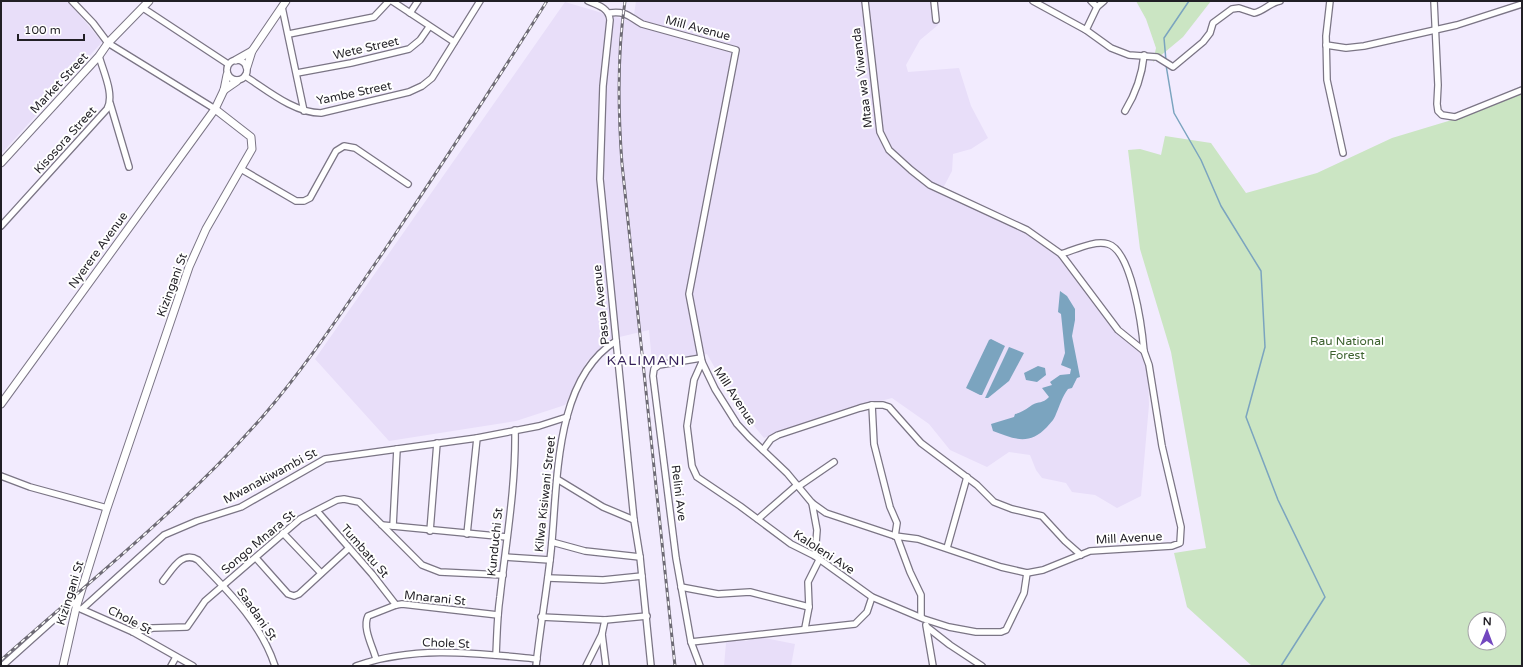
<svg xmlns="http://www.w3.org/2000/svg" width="1523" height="667" viewBox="0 0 1523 667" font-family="'Varela Round',sans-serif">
  <rect width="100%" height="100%" fill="#f2ebfe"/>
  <g fill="#e8def9">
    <polygon points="1,1 68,1 102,42 1,154"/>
    <polygon points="636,1 936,1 938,25 920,40 906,65 908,72 959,68 971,106 988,138 971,149 953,154 952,171 940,194 1022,227 1062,254 1120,327 1134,339 1143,342 1148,372 1149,405 1141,496 1117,508 1095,495 1072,492 1066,483 1042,478 1036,470 1030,455 1009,452 987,467 950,450 929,424 892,398 828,415 764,438 735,403 707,354 690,358 652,362 649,330 611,339 587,361 565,405 516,421 389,441 315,359 565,2 633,22"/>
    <polygon points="759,637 795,644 791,666 724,666 726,643 729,639 746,641"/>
  </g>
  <g fill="#cbe5c3" fill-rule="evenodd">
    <polygon points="1136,1 1211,1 1183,37 1153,62 1156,48 1146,19"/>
    <path d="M1522 93V666H1252L1187 607 1174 553 1206 548 1171 352 1140 249 1128 150 1140 149 1161 155 1165 136 1211 143 1246 193 1317 173 1392 138 1455 119ZM1475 619H1499V643H1475Z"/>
  </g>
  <g fill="#7ba4bf">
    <path d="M1060 291 1067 296 1075 309V320L1072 336 1080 377 1077 378 1072 388 1068 389C1062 397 1060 405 1056 414 1054 420 1051 422 1047 427 1029 446 1014 439 993 431L991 424 1014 417 1015 414C1023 412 1026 409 1032 405 1039 401 1042 404 1049 397L1042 388 1052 385 1050 382 1060 375 1070 374 1071 369 1061 365 1065 353 1061 314 1058 312Z"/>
    <polygon points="991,339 1005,346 982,395 980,395 966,388 989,340"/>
    <polygon points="1009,347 1024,353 1009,381 988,398 985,398"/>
    <polygon points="1038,366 1045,368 1046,375 1037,382 1026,380 1024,373"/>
  </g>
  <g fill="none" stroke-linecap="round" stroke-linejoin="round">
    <g stroke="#7ba4bf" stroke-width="1.5">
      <polyline points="1166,61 1164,38 1189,1"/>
      <polyline points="1166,65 1174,113 1201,160 1221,206 1261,271 1265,347 1246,417 1278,500 1325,597 1281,666"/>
    </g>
    <g stroke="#7b7585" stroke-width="8">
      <g id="minor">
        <polyline points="72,1 93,23 108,43 215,109"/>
        <polyline points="392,1 454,42"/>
        <path d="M588 1C598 5 609 8 610 20L603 86 600 179 634 520 640 557 651 666"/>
        <polyline points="934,1 936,20"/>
        <path d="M1033 1 1086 30 1111 48 1129 55 1157 57 1173 67 1203 42 1210 33 1213 23 1232 9 1239 8 1254 13C1264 11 1271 2 1280 1"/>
        <polyline points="1091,1 1097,7"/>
        <polyline points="1330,1 1326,36 1327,80 1343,153"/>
        <polyline points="1434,1 1438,85 1437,104 1438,111 1442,115 1455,117 1522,90"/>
        <polyline points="282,7 304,111"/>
        <polyline points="143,8 228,64"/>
        <polyline points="410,13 418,1"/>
        <path d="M609 13C627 11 628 16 642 24L736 50 689 294 702 362 715 389 737 424 749 437 787 473 812 503 826 513 895 536 918 539 1001 567 1027 573 1043 570 1090 551 1172 546 1180 543 1181 527 1162 446 1149 365 1144 351 1118 330 1061 254 1027 230 930 185 911 170 889 150 880 132 865 1"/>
        <polyline points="1086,30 1097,7 1104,1"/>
        <polyline points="289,34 374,17 389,1"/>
        <polyline points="1326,45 1346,48 1364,46 1457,25 1522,4"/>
        <circle cx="237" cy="70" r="10"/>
        <polyline points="297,73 351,63 409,49 420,40 429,27"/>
        <path d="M245 76C267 90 294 113 321 113L409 92 422 86 432 78 480 1"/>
        <polyline points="110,103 129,167"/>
        <path d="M1125 111C1136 93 1142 76 1144 55"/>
        <polyline points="241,169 296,201 304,201 310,198 336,151 344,146 355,148 408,184"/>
        <path d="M1 226 107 109C115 95 103 71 99 56"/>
        <path d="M1061 254C1075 250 1094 240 1108 244 1132 251 1142 328 1144 351"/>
        <polyline points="702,362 694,380 687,426 692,466 697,477 740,506 791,544 815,556 872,597 924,619 949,627 976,632 1001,632 1006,630 1024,593 1027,573"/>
        <polyline points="872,405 874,444 890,507 897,523 895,536"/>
        <polyline points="763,450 771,439 778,435 860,408 872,405 883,405 889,407 921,443 977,485 994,502 1012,509 1042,516 1065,541 1081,555"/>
        <polyline points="1,476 30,487 107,508"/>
        <polyline points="557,479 603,507 634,520"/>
        <polyline points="799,486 834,462"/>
        <polyline points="812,503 817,530 815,556"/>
        <polyline points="317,511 372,574 396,605"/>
        <polyline points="758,519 797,485"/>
        <polyline points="382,525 507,537"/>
        <polyline points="393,526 397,449"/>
        <polyline points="430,531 437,443"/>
        <polyline points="283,533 321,573"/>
        <polyline points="467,534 477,438"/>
        <polyline points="897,537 910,572 921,595 921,617"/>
        <polyline points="552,542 585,551 640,557"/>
        <polyline points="947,548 967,477"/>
        <polyline points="506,557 550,560"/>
        <polyline points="256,558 288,594 294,596 299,594 349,548"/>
        <polyline points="548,578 603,580 642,576"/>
        <path d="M163 581C172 570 182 550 198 560 229 592 261 623 275 666"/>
        <polyline points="681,587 718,594 750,592 809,607"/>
        <polyline points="81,609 133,632 193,666"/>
        <polyline points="82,609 164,535 197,521 241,507 325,459 477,438 539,426 567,417"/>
        <polyline points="541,617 605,620 647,616"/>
        <polyline points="605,620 602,634 606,666"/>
        <polyline points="926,625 933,666"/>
        <polyline points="927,627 950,645 982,666"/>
        <polyline points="805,628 809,607 808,582 819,560"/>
        <polyline points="133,632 153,628 187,627 205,601 300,519 337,500 344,499 359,502 422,565 440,572 503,575"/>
        <polyline points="691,642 855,624 867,612 872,597"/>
        <path d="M496 655C497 636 497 617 500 597 506 542 516 486 515 430"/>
        <path d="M376 659C373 647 362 628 368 616L396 605 402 604 498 615"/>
        <polyline points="2,666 79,597"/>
        <polyline points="171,666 176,657"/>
        <path d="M356 666C414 645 476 653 537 659"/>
        <path d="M536 666C540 628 547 590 551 551 558 486 553 380 616 341"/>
        <polyline points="586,666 602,634"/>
        <polyline points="700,666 691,642 676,558 653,376 654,369 659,365 701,358"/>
      </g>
    </g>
    <g stroke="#7b7585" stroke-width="9">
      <g id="tertiary">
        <polyline points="224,90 237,81"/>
        <polyline points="1,163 99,56 108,43 149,1"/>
        <polyline points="1,404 215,109 224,90 227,75"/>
        <polyline points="63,666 76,608 107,508 189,267 206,229 252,149 251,137 215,109"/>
      </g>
    </g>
    <g stroke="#7b7585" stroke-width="9">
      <g id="secondary">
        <polyline points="236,60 252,51"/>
        <polyline points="247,67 252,51 286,1"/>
      </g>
    </g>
    <use href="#minor" stroke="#fff" stroke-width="5.5"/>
    <use href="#tertiary" stroke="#fff" stroke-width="7"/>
    <use href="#secondary" stroke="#fff" stroke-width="7"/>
    <g stroke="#6e6b75" stroke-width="3">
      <g id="rail">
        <path d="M625 1C617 55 618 110 622 164L675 666"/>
        <path d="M1 660C90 581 185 506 264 415 308 364 345 307 384 251 439 169 494 85 547 1"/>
      </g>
    </g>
    <use href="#rail" stroke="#fff" stroke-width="1.5" stroke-dasharray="4.5" stroke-linecap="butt"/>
  </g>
  <g text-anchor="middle" stroke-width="4" stroke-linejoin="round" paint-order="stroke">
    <g font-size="12" fill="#211f25" stroke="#fff">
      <text transform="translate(698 28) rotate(15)" y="4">Mill Avenue</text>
      <text transform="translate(366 48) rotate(-13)" y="4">Wete Street</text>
      <text transform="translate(862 78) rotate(-97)" y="4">Mtaa wa Viwanda</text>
      <text transform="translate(59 83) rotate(-47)" y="4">Market Street</text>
      <text transform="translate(354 93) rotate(-12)" y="4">Yambe Street</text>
      <text transform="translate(65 140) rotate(-48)" y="4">Kisosora Street</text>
      <text transform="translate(98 250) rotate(-54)" y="4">Nyerere Avenue</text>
      <text transform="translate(172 285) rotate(-70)" y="4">Kizingani St</text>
      <text transform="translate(601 305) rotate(-96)" y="4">Pasua Avenue</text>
      <text transform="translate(735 396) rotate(57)" y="4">Mill Avenue</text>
      <text transform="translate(270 476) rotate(-28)" y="4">Mwanakiwambi St</text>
      <text transform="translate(679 493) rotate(83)" y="4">Relini Ave</text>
      <text transform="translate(545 494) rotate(-84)" y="4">Kilwa Kisiwani Street</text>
      <text transform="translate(1129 538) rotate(-3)" y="4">Mill Avenue</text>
      <text transform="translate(258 542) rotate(-40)" y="4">Songo Mnara St</text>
      <text transform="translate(495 542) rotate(-84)" y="4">Kunduchi St</text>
      <text transform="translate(365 551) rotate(49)" y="4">Tumbatu St</text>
      <text transform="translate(824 552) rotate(33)" y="4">Kaloleni Ave</text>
      <text transform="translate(70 593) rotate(-73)" y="4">Kizingani St</text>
      <text transform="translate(435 598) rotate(6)" y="4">Mnarani St</text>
      <text transform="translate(257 614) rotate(55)" y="4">Saadani St</text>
      <text transform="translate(130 620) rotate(27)" y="4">Chole St</text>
      <text transform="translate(446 643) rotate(2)" y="4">Chole St</text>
    </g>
    <g font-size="12" fill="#3d622f" stroke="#fff">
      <text x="1347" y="345">Rau National<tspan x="1347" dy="14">Forest</tspan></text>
    </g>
    <g font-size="14" letter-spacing="1" fill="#331f58" stroke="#fff">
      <text x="646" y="365">KALIMANI</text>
    </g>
  </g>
  <rect width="1523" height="667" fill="none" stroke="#211f25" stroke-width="4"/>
  <g transform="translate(1487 631) rotate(1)"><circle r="19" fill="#ffffff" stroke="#a6a5a8"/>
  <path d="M0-3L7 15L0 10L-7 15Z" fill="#7347bf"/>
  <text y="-6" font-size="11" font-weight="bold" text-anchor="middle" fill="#211f25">N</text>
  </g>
  <path d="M18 34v6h66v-6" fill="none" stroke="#211f25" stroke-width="2"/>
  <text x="24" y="34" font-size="12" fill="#211f25" stroke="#ffffff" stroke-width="3" paint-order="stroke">100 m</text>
</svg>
